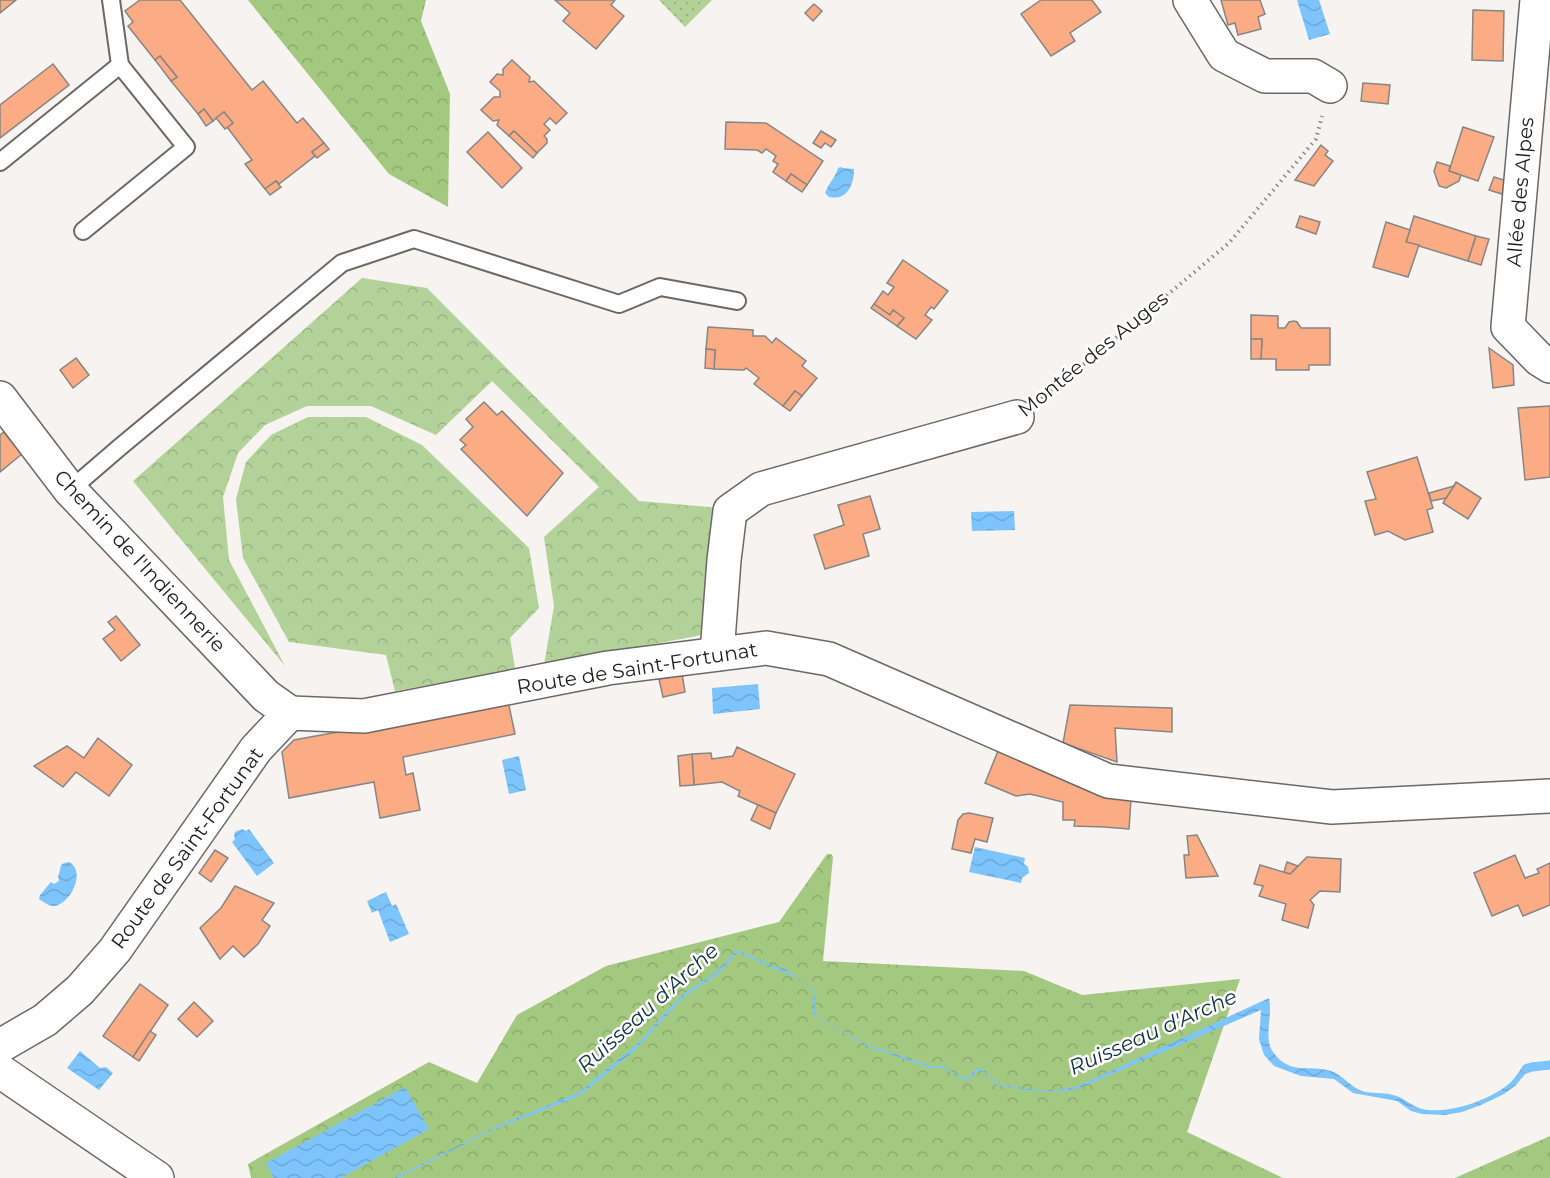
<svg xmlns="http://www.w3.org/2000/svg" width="1550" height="1178" viewBox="0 0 1550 1178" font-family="Montserrat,sans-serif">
  <defs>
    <pattern id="grass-dots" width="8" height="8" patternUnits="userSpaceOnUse" patternTransform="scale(1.5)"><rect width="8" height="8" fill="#b3d299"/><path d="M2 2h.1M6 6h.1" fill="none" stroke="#9ab483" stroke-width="1.8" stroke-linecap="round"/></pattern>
    <pattern id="forest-crowns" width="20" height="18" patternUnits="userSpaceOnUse" patternTransform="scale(1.5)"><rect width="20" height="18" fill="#a2c97f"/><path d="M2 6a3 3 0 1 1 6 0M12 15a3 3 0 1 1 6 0" fill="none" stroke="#8bac6d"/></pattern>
    <pattern id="park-crowns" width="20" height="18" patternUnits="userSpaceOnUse" patternTransform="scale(1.5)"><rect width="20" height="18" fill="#b3d299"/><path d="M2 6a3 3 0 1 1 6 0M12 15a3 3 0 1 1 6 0" fill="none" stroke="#9ab483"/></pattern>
    <pattern id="water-waves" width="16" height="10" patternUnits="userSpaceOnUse" patternTransform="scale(1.5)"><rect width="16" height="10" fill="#7dc4fc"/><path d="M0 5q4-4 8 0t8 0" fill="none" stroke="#6ca8d7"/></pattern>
  </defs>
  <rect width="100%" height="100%" fill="#f6f3f1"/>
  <polygon fill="url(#grass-dots)" points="659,0 712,0 685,27"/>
  <g fill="url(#forest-crowns)">
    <polygon points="248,0 426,0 421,21 450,94 448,207 389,174"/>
    <polygon points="827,854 831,854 833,857 823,961 1024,971 1082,995 1240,979 1187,1132 1283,1178 251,1178 248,1164 429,1062 477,1083 517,1015 606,966 779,922"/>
    <polygon points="1550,1136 1550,1178 1455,1178"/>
  </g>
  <g fill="url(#park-crowns)">
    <polygon points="362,278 427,288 639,501 720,508 707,634 544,665 554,606 544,537 599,487 492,381 436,435 371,406 307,406 265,425 238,453 223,497 229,560 285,666 133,481"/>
    <polygon points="308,417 366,417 422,445 529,548 539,608 510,638 515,669 395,691 386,655 289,642 243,558 236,499 246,462 271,435"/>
  </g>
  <g fill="url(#water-waves)">
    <polygon points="1297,0 1319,0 1330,34 1309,40"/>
    <path d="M841 167 843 168 854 169C854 184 848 201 829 197L825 193C828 184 837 175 838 168Z"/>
    <polygon points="1014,511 1015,530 972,531 971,512"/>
    <polygon points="758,684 760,709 713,714 712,688"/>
    <polygon points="519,756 526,790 509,794 502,760"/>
    <polygon points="242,829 246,831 249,829 274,863 257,876 232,842 235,839 234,836 235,832"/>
    <polygon points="975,847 1025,858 1024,864 1028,867 1029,873 1022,878 1021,883 969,872"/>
    <path d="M69 862C88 872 68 908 52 906 47 905 44 902 39 899L40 895 51 882 54 884 59 881 58 876C62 870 57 863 69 862Z"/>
    <polygon points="386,892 392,906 396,904 409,934 390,942 378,910 372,913 367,901"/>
    <path d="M737 950 771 965 785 969 813 989C816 997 815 1007 815 1016L868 1045 934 1067 944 1066C954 1072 955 1077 968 1078L976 1069H983L997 1084 1017 1087 1039 1090H1057L1078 1086 1269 998C1273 1016 1263 1038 1273 1052 1290 1076 1309 1064 1331 1071 1343 1075 1350 1087 1362 1091 1372 1094 1383 1092 1393 1095 1403 1097 1411 1106 1422 1109 1447 1115 1492 1100 1511 1082 1516 1077 1520 1069 1525 1064L1536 1062V1069L1525 1074 1516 1085 1504 1094 1481 1105 1462 1112 1445 1115 1422 1114 1411 1111 1397 1101 1353 1093 1334 1079 1301 1076 1274 1066 1264 1055 1259 1039 1261 1010 1077 1089C1047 1094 1026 1090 996 1085 984 1072 983 1063 969 1080 956 1079 954 1074 945 1068H931L869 1047 814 1016V993C804 978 785 973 769 966 758 962 748 957 738 952L717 975 686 995 633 1052 584 1092 572 1099 492 1130 398 1178H394L497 1126 578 1093 636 1045 683 994 714 974Z"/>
    <polygon points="80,1051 100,1068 106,1067 113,1073 99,1090 67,1068"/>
    <polygon points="405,1087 429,1129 341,1178 274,1178 266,1163"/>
  </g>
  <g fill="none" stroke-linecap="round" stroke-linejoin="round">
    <polyline stroke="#7dc4fc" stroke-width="9" points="1526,1069 1532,1067 1550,1065"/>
  </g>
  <g fill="#fbac84" stroke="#888583" stroke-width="1.5">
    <polygon points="0,0 16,0 0,13"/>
    <polygon points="140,0 180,0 252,90 263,81 297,123 303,118 324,143 312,152 315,156 279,184 276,181 265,189 245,164 252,160 227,127 233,123 224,112 213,121 204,109 198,114 171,81 177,77 160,56 155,60 128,26 133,22 125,11"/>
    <polygon points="555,0 615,0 611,5 624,16 596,49 563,21 570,13"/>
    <polygon points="1041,0 1092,0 1101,12 1070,33 1075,41 1051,56 1021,14"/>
    <polygon points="1221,0 1260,0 1265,14 1258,17 1261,29 1238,35 1235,23 1228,25"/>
    <polygon points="814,4 822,11 813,21 805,13"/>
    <polygon points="1473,10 1504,11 1503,61 1472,60"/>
    <polygon points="160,56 177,77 171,81 155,60"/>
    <polygon points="512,60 530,77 529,82 534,81 567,113 556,124 550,118 544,124 550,130 544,136 547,139 547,143 537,153 514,131 509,136 497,125 499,120 493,121 481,110 494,97 500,97 500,91 490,82 497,74 503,75 503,69"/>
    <polygon points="53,64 69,85 0,138 0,105"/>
    <polygon points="1363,83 1390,85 1388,104 1361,101"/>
    <polygon points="204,109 213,121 206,126 198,114"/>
    <polygon points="224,112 233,123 225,129 216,118"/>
    <polygon points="726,122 766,123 823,161 807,185 791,174 786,181 773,172 778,164 773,161 776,156 766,149 762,153 757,150 725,149"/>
    <polygon points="1463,127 1494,137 1478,181 1449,171"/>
    <polygon points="514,131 537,153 533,158 509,136"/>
    <polygon points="821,131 836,140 831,147 825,143 821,148 813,143"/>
    <polygon points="488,132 522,168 502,188 467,152"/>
    <polygon points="324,143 329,149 317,158 312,152"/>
    <polygon points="1321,145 1328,151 1325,155 1333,161 1314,186 1295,180"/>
    <polygon points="1437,162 1450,166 1449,171 1461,175 1459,181 1446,188 1439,186 1434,171"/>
    <polygon points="791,174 807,185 802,192 786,181"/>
    <polygon points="1494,177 1510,182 1505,195 1489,190"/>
    <polygon points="276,181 281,187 270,195 265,189"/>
    <polygon points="1300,216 1320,222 1316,234 1296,227"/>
    <polygon points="1414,216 1476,236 1468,261 1406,242"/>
    <polygon points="1386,222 1410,230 1406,242 1419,245 1408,277 1373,267"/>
    <polygon points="1476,236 1489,239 1481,265 1468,261"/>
    <polygon points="903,260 948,291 934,309 931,307 925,315 932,320 916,339 897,326 904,318 893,310 890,315 874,304 883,291 888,295 894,287 887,283"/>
    <polygon points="874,304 890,315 893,310 904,318 897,326 871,308"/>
    <polygon points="1251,315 1278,316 1278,328 1285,328 1289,322 1294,321 1297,322 1301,328 1330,328 1330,365 1309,365 1309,370 1276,370 1276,359 1261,359 1262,339 1251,339"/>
    <polygon points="708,327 753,330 753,336 765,336 772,343 776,338 806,361 802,366 817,378 802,396 795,391 783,406 754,384 759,378 746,368 744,370 714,369 715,350 706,349"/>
    <polygon points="1251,339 1262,339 1261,359 1251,359"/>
    <polygon points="1489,348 1513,365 1514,385 1493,388"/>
    <polygon points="706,349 715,350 714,369 705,368"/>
    <polygon points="76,358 89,375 73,388 60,370"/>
    <polygon points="795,391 802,396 790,411 783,406"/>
    <polygon points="484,402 497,415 502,411 563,473 527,516 461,449 466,445 460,440 473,427 466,419"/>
    <polygon points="1550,406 1550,477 1525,480 1518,408"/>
    <polygon points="4,432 22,454 0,472 0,435"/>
    <polygon points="1417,457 1433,508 1427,510 1433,532 1405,540 1388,531 1375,535 1365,501 1376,499 1367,472"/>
    <polygon points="1456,482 1481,498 1468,519 1443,503"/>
    <polygon points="1454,486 1446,498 1431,501 1429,493"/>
    <polygon points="870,496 880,529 863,534 869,556 825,569 814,535 844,525 838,505"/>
    <polygon points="116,616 140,645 121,661 103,639 115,630 108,622"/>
    <polygon points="682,674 685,692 663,697 659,679"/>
    <polygon points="508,701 515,734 403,757 406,775 413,773 420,810 380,818 374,782 289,798 282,752 294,740"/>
    <polygon points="1070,705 1172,708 1172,732 1115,728 1117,762 1063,743"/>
    <polygon points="98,738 132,765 109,796 76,772 63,787 34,766 67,746 84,758"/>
    <polygon points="737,747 795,774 776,813 738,796 740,791 722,782 694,785 692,754 711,753 712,759 733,756"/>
    <polygon points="998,751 1069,781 1131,799 1129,829 1104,827 1074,826 1075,820 1063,820 1063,802 1030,794 1016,796 985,783"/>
    <polygon points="692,754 694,785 680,786 678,756"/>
    <polygon points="758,805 776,813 770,829 751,820"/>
    <polygon points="969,813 993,818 987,842 975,839 971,853 952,849 958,820 963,814"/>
    <polygon points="1197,835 1218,876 1186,878 1184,855 1189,855 1187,836"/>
    <polygon points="215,850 228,858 211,882 199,873"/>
    <polygon points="1515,855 1525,878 1539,873 1537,869 1550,863 1550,905 1523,916 1518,905 1492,916 1474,873"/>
    <polygon points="1307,857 1341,859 1340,892 1320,891 1310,900 1314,905 1308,928 1282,920 1286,904 1259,896 1263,886 1254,884 1260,865 1290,874"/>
    <polygon points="1287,862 1298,866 1290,874 1284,872"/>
    <polygon points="235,886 274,903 262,920 270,926 258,944 244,957 233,946 220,959 200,928 221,908"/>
    <polygon points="140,984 168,1005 133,1057 103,1036"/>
    <polygon points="194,1002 213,1021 197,1037 178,1019"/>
    <polygon points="150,1031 156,1035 139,1061 133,1057"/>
  </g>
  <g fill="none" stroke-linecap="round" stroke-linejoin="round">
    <g stroke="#6b6866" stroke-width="20">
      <g id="service">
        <polyline points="111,0 120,65"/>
        <polyline points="0,162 120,65 186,147 83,231"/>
        <polyline points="70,490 120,447 342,263 414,239 619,304 660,287 737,301"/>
      </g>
    </g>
    <g stroke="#6b6866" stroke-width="36">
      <g id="minor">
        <polyline points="1190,0 1224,55 1265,76 1313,76 1330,86"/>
        <polyline points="1537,0 1508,327 1539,359 1550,366"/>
        <polyline points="0,398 70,490 266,696 290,713"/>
        <polyline points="717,654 724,560 730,511 761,489 1017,417"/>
      </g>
    </g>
    <g stroke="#6b6866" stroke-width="36">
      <g id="tertiary">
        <polyline points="0,1046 45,1020 80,990 115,950 256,749 290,713 364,716 608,668 766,648 829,659 1108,781 1332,807 1550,796"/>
        <polyline points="0,1071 157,1178"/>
      </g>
    </g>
    <polyline stroke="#8c8a89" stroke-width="4" stroke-dasharray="1.5 4.5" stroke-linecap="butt" points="1041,398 1103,349 1229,243 1316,139 1322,116"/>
    <use href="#service" stroke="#fff" stroke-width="16"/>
    <use href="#minor" stroke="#fff" stroke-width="33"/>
    <use href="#tertiary" stroke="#fff" stroke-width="33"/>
  </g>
  <g text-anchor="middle" stroke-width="5" stroke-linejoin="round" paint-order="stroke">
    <g font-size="20" fill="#1e1d1c" stroke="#fff">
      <text transform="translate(1520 192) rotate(-85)" y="7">Allée des Alpes</text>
      <text transform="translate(1093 354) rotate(-39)" y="7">Montée des Auges</text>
      <text transform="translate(140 561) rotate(47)" y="7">Chemin de l'Indiennerie</text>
      <text transform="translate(637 668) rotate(-9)" y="7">Route de Saint-Fortunat</text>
      <text transform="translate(187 848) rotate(-54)" y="7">Route de Saint-Fortunat</text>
    </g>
    <g font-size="21" font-style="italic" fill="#102f45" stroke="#fff">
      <text transform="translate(648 1008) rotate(-42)" y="7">Ruisseau d'Arche</text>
      <text transform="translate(1153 1032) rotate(-24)" y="7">Ruisseau d'Arche</text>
    </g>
  </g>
</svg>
